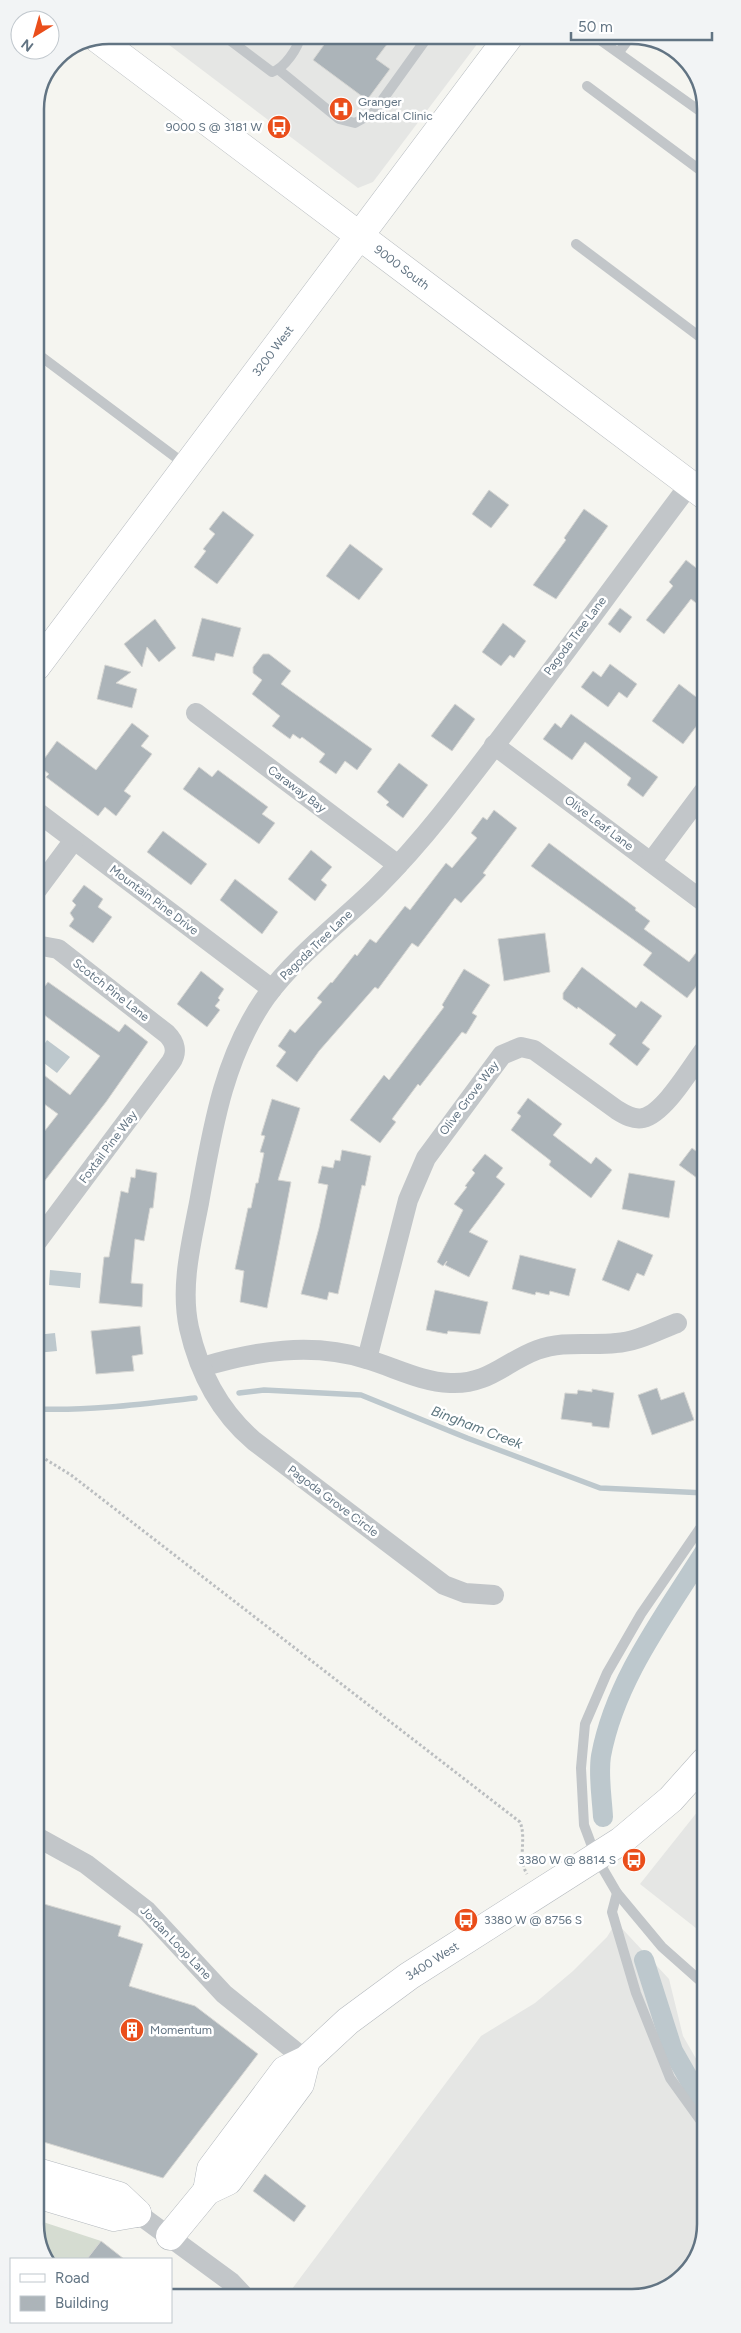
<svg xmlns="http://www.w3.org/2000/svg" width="741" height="2333" viewBox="0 0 741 2333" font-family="Figtree,sans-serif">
  <rect width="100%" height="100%" fill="#f5f5f0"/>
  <g fill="#e5e6e4">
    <polygon points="156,35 484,35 373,182 358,188"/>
    <polygon points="706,1801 706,1936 640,1884"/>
    <polygon points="616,1922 669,1979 683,2036 706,2076 706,2224 691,2269 651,2296 286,2297 481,2036 535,2003 573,1971 607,1937"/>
  </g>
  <polygon fill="#d5dcd1" points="37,2220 101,2241 87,2259 48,2259 37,2243"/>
  <g fill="#bdc8cd">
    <polygon points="47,1040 70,1057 57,1073 36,1057"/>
    <polygon points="50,1270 81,1273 80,1288 49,1285"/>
    <polygon points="55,1333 57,1351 36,1353 36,1335"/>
  </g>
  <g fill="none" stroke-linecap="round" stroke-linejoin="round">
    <g stroke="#bdc8cd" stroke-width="5.5">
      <polyline points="239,1393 264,1390 361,1395 467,1438 600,1488 705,1493"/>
      <path d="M36 1409C89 1411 143 1404 195 1398"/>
    </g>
    <g stroke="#bdc8cd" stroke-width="20">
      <path d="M603 1817C602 1798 598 1775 601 1756 615 1680 665 1615 705 1551"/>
      <polyline points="644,1960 673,2051 706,2109"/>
    </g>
  </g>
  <g fill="#acb4b9" stroke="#d6d6d3">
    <polygon points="331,35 394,35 376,59 390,69 367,100 313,60"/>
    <polygon points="489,490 509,505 491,528 472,514"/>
    <polygon points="584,509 608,526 556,599 533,585 566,540 564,538"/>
    <polygon points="223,511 254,535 217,584 194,567 206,551 203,549 215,534 209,529"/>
    <polygon points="350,544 383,569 359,600 326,576"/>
    <polygon points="686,560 704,574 704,609 691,599 664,634 646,620 673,586 669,582"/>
    <polygon points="620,608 632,617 620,633 608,624"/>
    <polygon points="202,618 241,628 233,657 216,653 214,661 192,656"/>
    <polygon points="155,619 176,648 159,662 147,647 142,667 124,644"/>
    <polygon points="503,623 526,641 514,658 510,655 501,666 482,652"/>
    <polygon points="263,654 269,654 291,671 281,684 372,749 357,770 345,761 336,774 319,762 325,754 302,737 300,739 293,734 290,739 272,726 280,716 252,694 262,680 253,673 253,667"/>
    <polygon points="610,664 637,684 627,698 619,692 608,707 581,687 593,671 601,677"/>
    <polygon points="105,665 131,672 116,683 137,689 132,708 97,699"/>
    <polygon points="679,684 704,703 704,716 683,744 652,721"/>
    <polygon points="455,704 475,719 452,751 431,736"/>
    <polygon points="571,714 658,777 643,797 627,785 631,778 585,742 572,760 543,739 555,723 561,728"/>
    <polygon points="132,723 149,736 141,746 152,754 124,791 131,796 116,816 105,807 98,816 46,777 49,774 39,766 57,741 96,770"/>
    <polygon points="399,763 428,785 403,818 386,805 389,802 377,792"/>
    <polygon points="199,767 212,777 218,770 268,807 262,814 275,823 259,844 183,789"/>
    <polygon points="494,810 517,828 483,873 486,875 461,903 455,898 418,947 412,943 378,989 375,987 319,1051 297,1082 276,1066 286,1052 278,1046 290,1029 295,1033 322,1002 317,998 331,982 332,983 355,954 357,956 370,939 376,943 405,906 410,910 446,863 452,868 477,838 471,833 483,817 487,820"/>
    <polygon points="163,831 207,864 191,885 147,852"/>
    <polygon points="549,843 636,908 635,910 650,921 644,929 689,962 705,941 705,975 687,998 643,965 652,953 531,866"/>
    <polygon points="311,850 332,867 321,880 327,885 315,901 288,879"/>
    <polygon points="235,879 278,912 262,934 220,900"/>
    <polygon points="84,885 103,899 98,907 112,917 93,943 69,926 74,919 70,913 76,905 72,901"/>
    <polygon points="545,933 550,972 504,981 498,939"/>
    <polygon points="582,967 636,1008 641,1001 662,1016 642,1043 650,1049 637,1066 609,1044 616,1035 578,1007 577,1009 563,999 563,993"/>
    <polygon points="464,969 490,985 472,1013 477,1016 466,1034 462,1032 420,1086 418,1084 392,1119 396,1122 380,1143 350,1120 384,1075 389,1080 444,1007 442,1005"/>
    <polygon points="201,971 224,989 218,998 220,1000 215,1006 220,1010 207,1027 177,1004"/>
    <polygon points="48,982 119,1032 125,1024 148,1042 106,1102 36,1192 36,1142 58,1114 36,1098 36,1069 70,1095 100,1056 36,1009 36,998"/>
    <polygon points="528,1098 562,1124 553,1135 591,1164 596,1157 612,1170 591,1198 549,1165 551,1161 511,1130 521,1116 517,1113"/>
    <polygon points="272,1099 300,1108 278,1180 291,1182 267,1308 240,1302 244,1271 235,1269 248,1208 251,1208 256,1183 258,1183 264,1153 260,1152 265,1136 261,1135"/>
    <polygon points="692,1148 705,1158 705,1167 697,1178 679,1165"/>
    <polygon points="342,1150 371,1156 365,1186 362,1185 338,1294 329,1292 327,1300 301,1294 319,1228 328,1185 318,1183 322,1166 333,1168 335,1160 340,1161"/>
    <polygon points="485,1154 503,1168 496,1177 505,1184 469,1232 488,1241 469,1277 445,1265 447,1261 443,1266 437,1262 463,1210 454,1204 467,1187 465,1186 475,1173 472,1170"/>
    <polygon points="136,1169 157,1173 153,1208 150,1208 144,1241 135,1239 131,1283 143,1284 142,1307 99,1303 104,1257 109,1257 121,1191 128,1193 131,1177 135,1178"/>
    <polygon points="629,1173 675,1181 669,1218 622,1209"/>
    <polygon points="618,1240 653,1255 644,1276 637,1273 629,1291 602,1280"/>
    <polygon points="520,1255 576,1269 569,1296 550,1291 549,1295 536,1292 535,1295 512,1289"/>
    <polygon points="435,1290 488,1302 480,1334 448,1331 447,1334 426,1330"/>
    <polygon points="140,1326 143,1354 132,1356 134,1371 96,1374 91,1331"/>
    <polygon points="657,1388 661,1400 684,1392 694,1420 652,1435 638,1395"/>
    <polygon points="592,1389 614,1393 609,1428 592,1426 592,1423 561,1419 565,1393 577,1394 578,1390 592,1392"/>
    <polygon points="37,1902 121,1926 118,1936 143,1944 129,1986 195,2006 258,2054 163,2178 37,2140"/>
    <polygon points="265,2174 306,2206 294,2222 253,2191"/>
    <polygon points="101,2241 124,2259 87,2259"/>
  </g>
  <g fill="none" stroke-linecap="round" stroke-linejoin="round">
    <g stroke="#b4b9be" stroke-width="29">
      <g id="secondary">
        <path id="s1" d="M36 667 510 35"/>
        <polyline points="37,2172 119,2196 137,2213"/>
        <path id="s2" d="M207 2191 211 2169 285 2070 306 2060 348 2021 409 1976 621 1841 671 1799 705 1761"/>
        <polyline points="37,2194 114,2217 137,2213"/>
        <polyline points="170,2236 207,2191 228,2181 300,2084 306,2060"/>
      </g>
    </g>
    <g stroke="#b5b9bd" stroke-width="29">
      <g id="primary">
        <path id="s3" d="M98 39 704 495"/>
      </g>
    </g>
    <path stroke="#bbbec0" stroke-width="3" stroke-dasharray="2.5 2.5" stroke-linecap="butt" d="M37 1454 71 1475 520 1822C527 1839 517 1858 527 1874"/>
    <g stroke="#c2c6c9" stroke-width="10">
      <path d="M223 35 272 72C285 68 298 48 301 35"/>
      <polyline points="593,35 704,114"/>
      <polyline points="619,52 632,35"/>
      <polyline points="279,70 339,119 355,123 373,113 429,35"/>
      <polyline points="587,86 704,173"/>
      <polyline points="576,244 704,340"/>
      <polyline points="35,352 186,465"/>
      <polyline points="705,1521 641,1614 607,1673 585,1724 581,1768 584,1825 596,1857 617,1893 662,1947 706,1986"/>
      <polyline points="617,1893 612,1912 636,1993 670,2078 706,2128"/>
    </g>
    <g stroke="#c2c6c9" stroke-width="20">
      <polyline points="196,713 398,865"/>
      <polyline points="494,745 704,902"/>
      <polyline points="36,811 272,989"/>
      <polyline points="651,862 704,791"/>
      <polyline points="36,891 74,840"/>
      <path d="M36 945 58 949 167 1034C175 1042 178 1052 171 1062L36 1243"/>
      <path d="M367 1359 408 1200 426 1158 502 1055 521 1047 534 1050 617 1110C625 1115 634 1120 643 1118 665 1113 691 1067 705 1049"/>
      <path d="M202 1367C255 1351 312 1342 366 1359 394 1367 421 1382 450 1383 488 1385 505 1362 537 1350 564 1340 589 1346 616 1343 637 1342 658 1330 677 1323"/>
      <path d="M494 1595 465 1593 444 1585 254 1441C220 1412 199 1372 189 1328 180 1287 191 1244 199 1203 212 1131 223 1058 266 997 297 955 339 924 376 888 399 865 421 840 441 815 527 707 607 594 690 484"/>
      <polyline points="37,1837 86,1864 147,1911 224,1994 306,2060"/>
      <polyline points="137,2213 231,2282 245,2297"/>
    </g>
    <use href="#secondary" stroke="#fff" stroke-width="28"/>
    <use href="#primary" stroke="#fff" stroke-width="28"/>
  </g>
  <defs>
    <g id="hospital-disc" transform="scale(1.25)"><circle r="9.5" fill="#ea4e1b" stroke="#fff"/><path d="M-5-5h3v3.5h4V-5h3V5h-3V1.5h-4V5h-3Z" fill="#fff"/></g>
    <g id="bus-disc" transform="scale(1.25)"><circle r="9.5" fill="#ea4e1b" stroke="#fff"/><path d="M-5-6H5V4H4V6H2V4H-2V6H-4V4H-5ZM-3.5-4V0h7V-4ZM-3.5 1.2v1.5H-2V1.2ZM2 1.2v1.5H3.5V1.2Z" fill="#fff"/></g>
    <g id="building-disc" transform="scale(1.25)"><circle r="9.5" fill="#ea4e1b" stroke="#fff"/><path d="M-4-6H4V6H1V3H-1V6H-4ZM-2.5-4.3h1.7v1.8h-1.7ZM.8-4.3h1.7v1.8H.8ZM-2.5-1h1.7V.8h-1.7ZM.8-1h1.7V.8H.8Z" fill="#fff"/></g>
  </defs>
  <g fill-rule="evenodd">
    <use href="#hospital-disc" x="341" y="109"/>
    <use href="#bus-disc" x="279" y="127"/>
    <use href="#bus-disc" x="634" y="1860"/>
    <use href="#bus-disc" x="466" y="1920"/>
    <use href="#building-disc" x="132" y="2030"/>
  </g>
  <g text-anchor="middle" stroke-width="5" stroke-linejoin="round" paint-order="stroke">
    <g font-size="12" fill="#627483" stroke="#fff" text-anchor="start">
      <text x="358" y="106">Granger<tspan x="358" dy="14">Medical Clinic</tspan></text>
      <text x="262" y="131" text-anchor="end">9000 S @ 3181 W</text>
      <text x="616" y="1864" text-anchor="end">3380 W @ 8814 S</text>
      <text x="484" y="1924">3380 W @ 8756 S</text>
      <text x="150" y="2034">Momentum</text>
    </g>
    <g font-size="12" fill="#627483" stroke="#fff">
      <text dy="4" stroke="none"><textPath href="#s3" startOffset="380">9000 South</textPath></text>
      <text dy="4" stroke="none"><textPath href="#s1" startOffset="395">3200 West</textPath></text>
      <text transform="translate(575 636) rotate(-53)" y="4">Pagoda Tree Lane</text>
      <text transform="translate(297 789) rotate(37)" y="4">Caraway Bay</text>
      <text transform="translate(599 823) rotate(37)" y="4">Olive Leaf Lane</text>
      <text transform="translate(154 900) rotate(37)" y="4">Mountain Pine Drive</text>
      <text transform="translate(316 945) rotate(-44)" y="4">Pagoda Tree Lane</text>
      <text transform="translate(111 990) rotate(38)" y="4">Scotch Pine Lane</text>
      <text transform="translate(469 1098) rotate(-53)" y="4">Olive Grove Way</text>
      <text transform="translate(108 1147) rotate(-53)" y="4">Foxtail Pine Way</text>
      <text transform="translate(333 1501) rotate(37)" y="4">Pagoda Grove Circle</text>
      <text transform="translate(176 1943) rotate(46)" y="4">Jordan Loop Lane</text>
      <text dy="4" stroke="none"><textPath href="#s2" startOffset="330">3400 West</textPath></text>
    </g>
    <g font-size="14" font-style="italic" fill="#5e7780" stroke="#fff">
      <text transform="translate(477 1427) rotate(21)" y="5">Bingham Creek</text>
    </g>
  </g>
  <path d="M0 0H741V2333H0ZM109 44H632A65 65 0 0 1 697 109V2224A65 65 0 0 1 632 2289H109A65 65 0 0 1 44 2224V109A65 65 0 0 1 109 44Z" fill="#f2f4f5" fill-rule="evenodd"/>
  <path fill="none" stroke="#627483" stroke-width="2.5" d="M109 44H632A65 65 0 0 1 697 109V2224A65 65 0 0 1 632 2289H109A65 65 0 0 1 44 2224V109A65 65 0 0 1 109 44Z"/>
  <rect x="10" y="2258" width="162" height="65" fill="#ffffff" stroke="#c0c7cd"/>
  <rect x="20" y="2274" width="25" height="8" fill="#ffffff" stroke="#c0c7cd"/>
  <text x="55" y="2283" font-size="15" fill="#627483">Road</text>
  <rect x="20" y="2296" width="25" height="15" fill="#acb4b9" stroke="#c0c7cd"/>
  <text x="55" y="2308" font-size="15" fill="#627483">Building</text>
  <g transform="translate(35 35) rotate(217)"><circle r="24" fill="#ffffff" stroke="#c0c7cd"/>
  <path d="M0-4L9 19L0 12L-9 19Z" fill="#ea4e1b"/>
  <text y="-8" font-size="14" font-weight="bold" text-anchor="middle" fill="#627483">N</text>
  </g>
  <path d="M571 32v8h141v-8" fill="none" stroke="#627483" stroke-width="2.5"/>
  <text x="578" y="32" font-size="15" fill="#627483" stroke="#ffffff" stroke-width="4" paint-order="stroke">50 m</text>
</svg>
